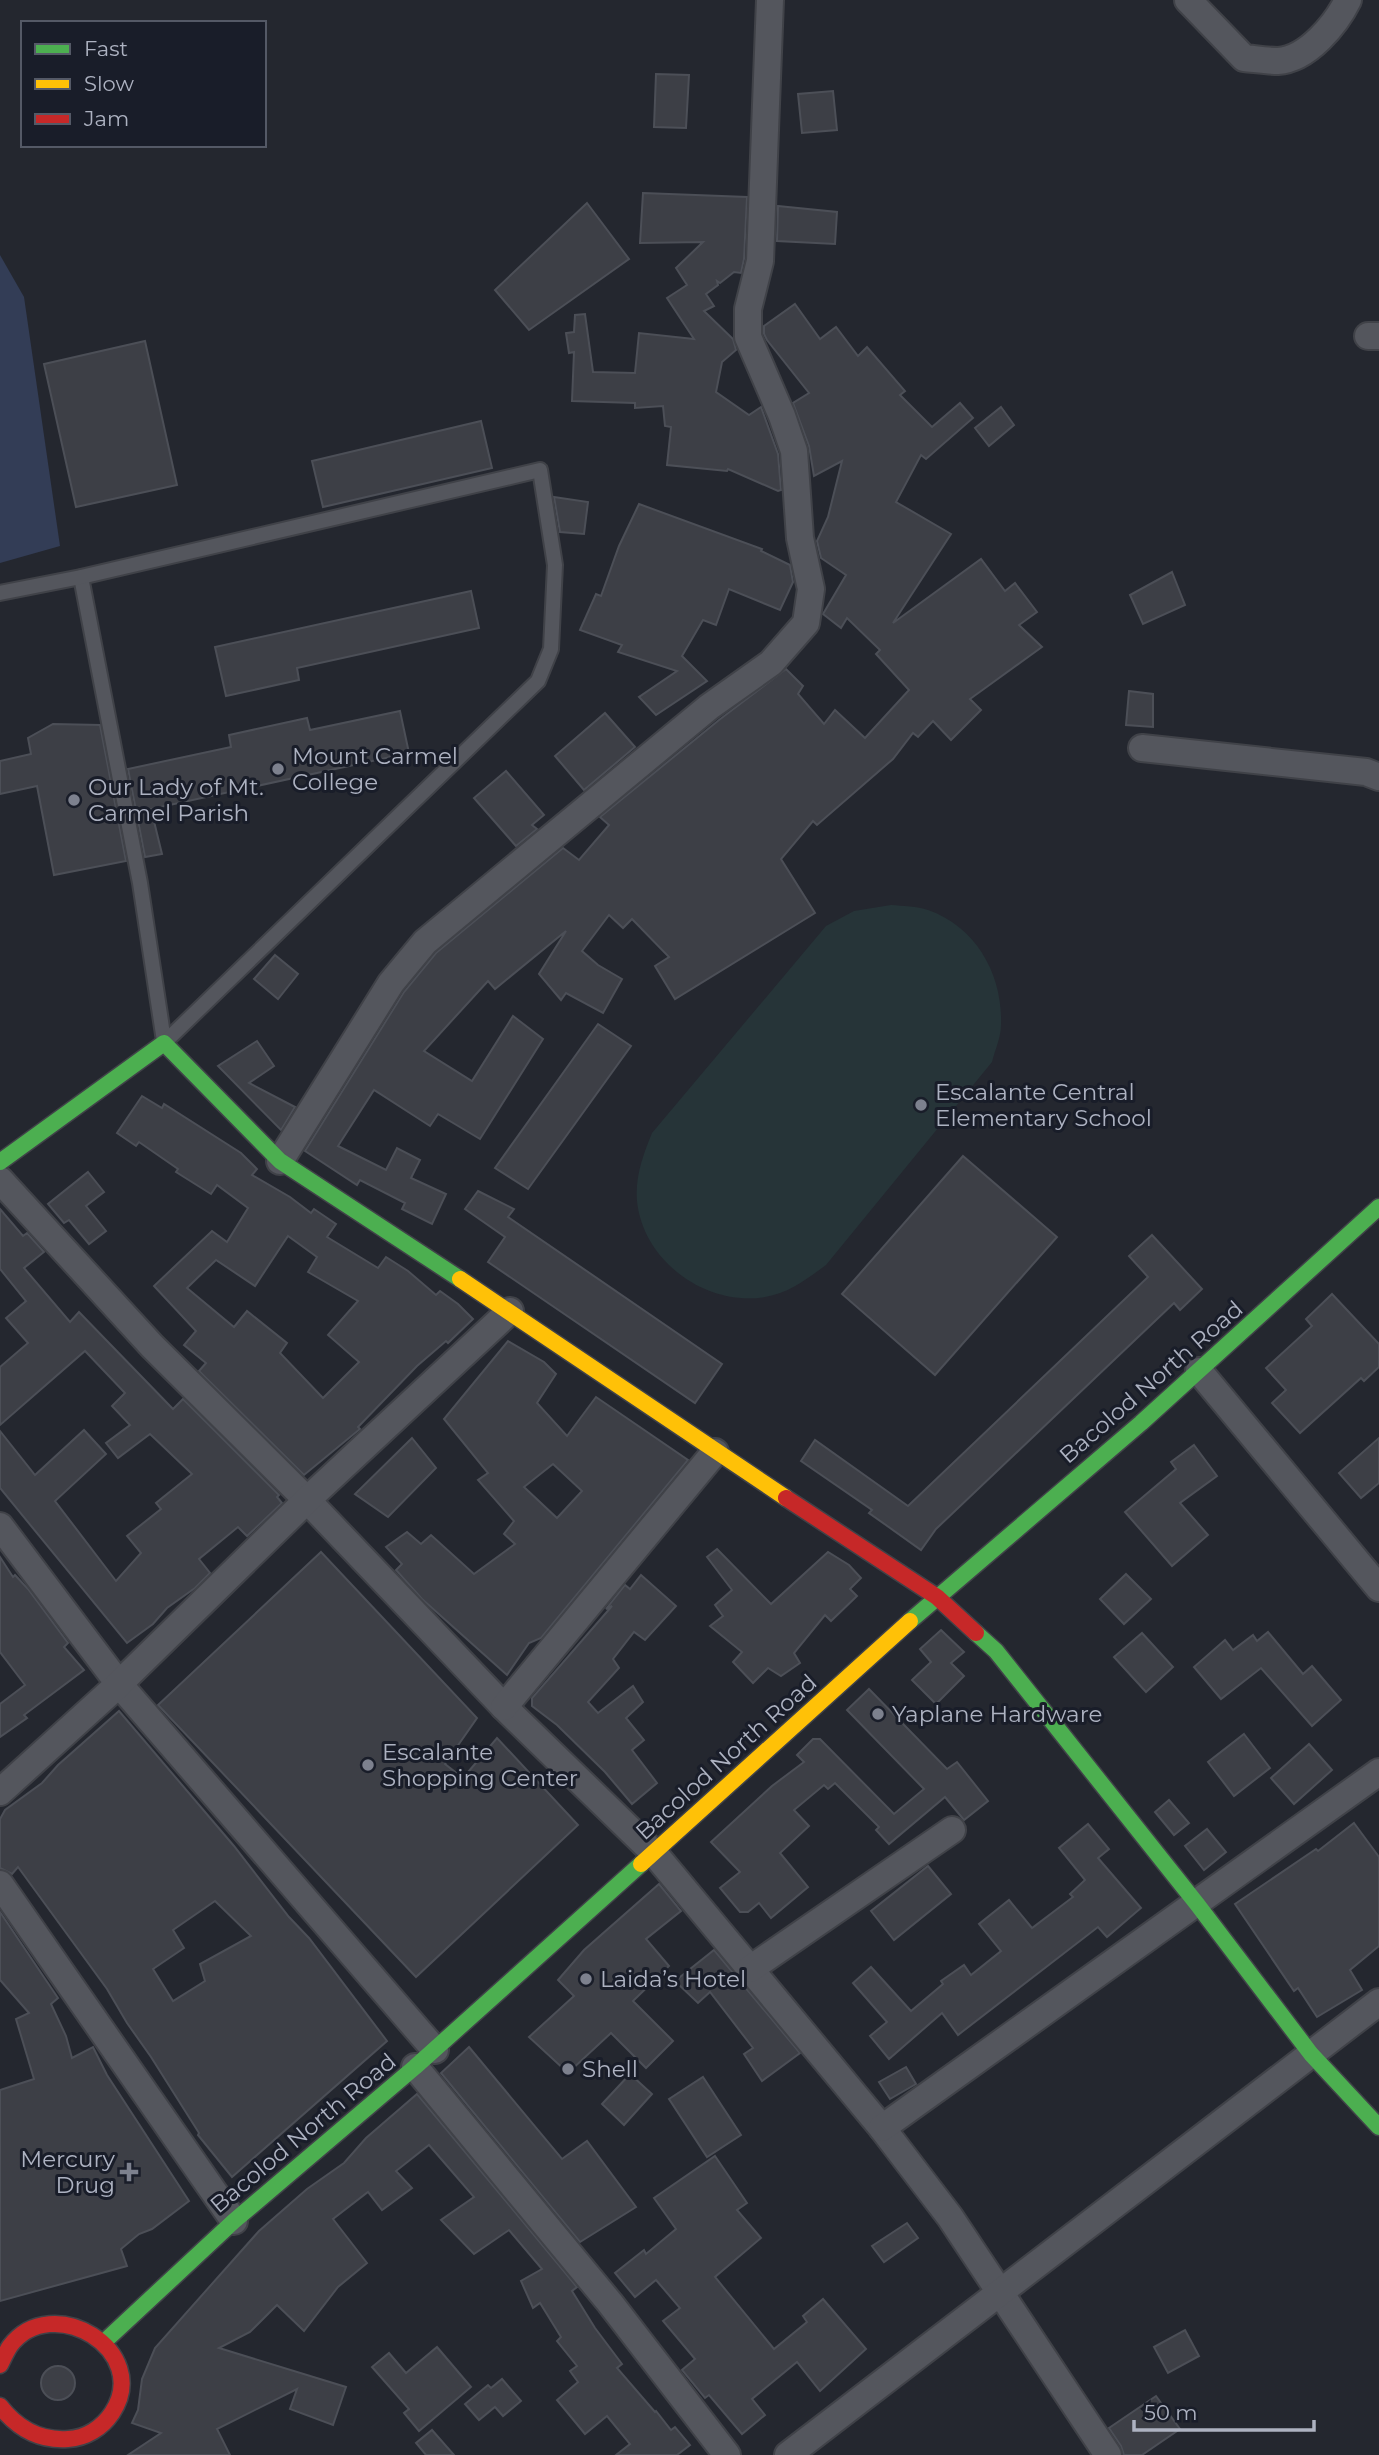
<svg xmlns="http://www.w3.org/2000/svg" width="1379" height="2455" viewBox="0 0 1379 2455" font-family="Montserrat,sans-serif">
  <rect width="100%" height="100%" fill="#24272f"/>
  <path fill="#263438" d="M891 905C903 906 917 906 928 910 977 927 1003 976 1001 1025 1001 1037 995 1050 992 1062L826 1265C807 1279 789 1293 765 1297 706 1307 643 1261 637 1201 635 1177 643 1155 652 1133L826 926 854 911Z"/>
  <polygon fill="#333d56" points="0,255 24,297 60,546 0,563"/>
  <g fill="#3d3f46" stroke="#4c4f57" stroke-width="2" fill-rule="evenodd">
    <polygon points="656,74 689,75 686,128 654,127"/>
    <polygon points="833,91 837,130 802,133 798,94"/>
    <polygon points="643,193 747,197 744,259 741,273 734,272 720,283 717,281 718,285 706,294 714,306 704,311 733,339 736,350 722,362 716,392 749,415 761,407 778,454 781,490 778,491 728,469 727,471 667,465 671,427 665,426 663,406 635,408 635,403 572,401 574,352 569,353 566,333 574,332 575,315 585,314 593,372 635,373 639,333 694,339 667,298 687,285 676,268 703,242 640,243"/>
    <polygon points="587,203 629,259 529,330 495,290"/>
    <polygon points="778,206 837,212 835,244 777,241"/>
    <polygon points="795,304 820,339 836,327 858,356 867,347 905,391 900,395 932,427 960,403 973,418 926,459 921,455 896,502 951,534 893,623 981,559 1005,591 1015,583 1037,612 1019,625 1042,647 970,699 981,710 951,740 933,721 918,737 913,733 893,759 817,825 813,821 781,859 815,913 675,999 655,966 669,957 632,919 623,928 609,915 582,951 598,965 622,979 603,1013 566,993 561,1000 539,974 566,931 495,989 488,981 424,1051 472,1081 513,1016 543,1039 480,1139 438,1114 430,1126 374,1090 338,1146 386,1170 397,1148 420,1160 411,1178 446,1194 432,1224 402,1209 405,1203 360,1180 357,1185 305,1151 404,992 436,953 563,848 579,860 609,825 600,817 719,720 786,669 803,686 798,694 824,724 835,710 865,738 909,690 876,654 880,650 847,618 841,628 823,614 846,575 821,558 817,541 828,517 842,461 814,476 809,446 793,403 809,393 767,340 764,334 764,326"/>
    <polygon points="145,341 177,485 76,507 44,364"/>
    <polygon points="1001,407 1014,425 989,446 975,428"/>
    <polygon points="481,421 492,468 323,507 312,461"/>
    <polygon points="554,497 588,502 584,534 560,532"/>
    <polygon points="639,504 762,549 761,551 790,565 793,582 780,610 729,589 716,625 703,620 682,656 707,681 656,715 639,697 677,671 618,652 622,645 580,630 596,594 601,596 619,546"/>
    <polygon points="1172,572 1185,605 1143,624 1130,595"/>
    <polygon points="471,591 479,628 297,668 299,680 226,696 215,647"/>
    <polygon points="1129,691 1153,694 1153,727 1126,725"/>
    <polygon points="400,711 409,753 151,809 162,854 145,857 128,769 231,747 229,735 307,718 310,730"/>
    <polygon points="605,713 635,747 584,790 555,756"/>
    <polygon points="53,724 100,725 126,861 54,875 37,786 0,794 0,761 31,754 28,738"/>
    <polygon points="506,771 544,815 532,825 537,829 516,846 474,798"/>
    <polygon points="275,955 298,974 278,999 254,979"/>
    <polygon points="598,1024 631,1046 528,1189 495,1168"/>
    <polygon points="257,1041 274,1066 249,1083 295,1107 281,1130 218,1066"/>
    <path d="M142 1096 162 1108 164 1104 241 1153 257 1169 252 1175 290 1197 311 1213 314 1209 336 1224 327 1237 378 1268 386 1257 408 1271 436 1295 440 1291 458 1304 473 1319 448 1343 446 1341 417 1366 358 1427 360 1429 304 1475 199 1371 206 1363 184 1345 196 1331 154 1286 212 1231 227 1242 248 1208 217 1185 211 1194 176 1172 178 1169 139 1142 136 1146 117 1133ZM288 1236 317 1257 308 1272 358 1301 328 1335 359 1362 323 1398 280 1353 287 1343 247 1311 234 1327 187 1288 216 1260 255 1286Z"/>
    <polygon points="963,1156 1057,1237 935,1375 842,1294"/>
    <polygon points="88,1172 104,1192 86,1206 106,1231 89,1244 69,1220 64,1223 48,1204"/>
    <polygon points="478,1191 514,1209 508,1217 722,1364 695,1403 488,1262 505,1237 465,1209"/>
    <polygon points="0,1209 23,1236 27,1233 44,1252 24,1268 70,1322 79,1312 173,1409 183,1399 279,1495 277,1497 282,1503 247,1536 238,1527 199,1559 210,1573 195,1588 167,1608 153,1624 127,1643 0,1488 0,1431 35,1475 84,1430 106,1454 55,1501 116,1581 141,1553 127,1536 161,1509 156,1503 192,1474 150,1434 118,1458 106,1443 130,1425 112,1406 125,1393 85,1351 0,1425 0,1367 28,1343 6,1318 26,1301 0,1269"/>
    <polygon points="1152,1235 1202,1289 1180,1310 1174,1303 936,1529 921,1550 869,1513 872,1510 801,1461 815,1440 908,1506 1148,1277 1129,1256"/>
    <polygon points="1332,1294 1379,1344 1379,1367 1364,1381 1361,1378 1300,1433 1272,1403 1286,1390 1266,1368 1312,1326 1306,1319"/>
    <path d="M508 1341 544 1362 556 1374 537 1403 567 1436 596 1397 688 1460 541 1638 529 1643 507 1675 422 1599 396 1570 402 1564 386 1547 407 1532 421 1544 431 1535 474 1574 515 1544 504 1534 514 1521 478 1480 488 1473 444 1419ZM553 1464 582 1491 557 1518 524 1487Z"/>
    <polygon points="412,1438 436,1468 388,1517 355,1494"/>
    <polygon points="1379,1438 1379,1483 1361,1498 1339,1473"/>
    <polygon points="1194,1445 1217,1476 1180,1503 1208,1535 1172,1566 1125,1512 1176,1469 1171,1462"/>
    <polygon points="717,1549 771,1604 828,1552 849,1565 861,1578 850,1589 857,1596 831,1621 825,1615 794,1653 800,1663 781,1676 768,1668 753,1683 733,1662 742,1652 710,1626 723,1616 715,1605 732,1590 707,1557"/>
    <polygon points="321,1552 477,1718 445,1764 463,1778 497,1738 578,1825 416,1977 158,1705"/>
    <polygon points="0,1557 13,1577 15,1575 28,1589 68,1643 64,1647 84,1670 24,1715 27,1718 0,1737 0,1704 25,1685 0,1652"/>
    <polygon points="1126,1574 1151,1599 1124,1624 1100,1599"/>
    <polygon points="641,1575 676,1606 645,1640 634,1632 613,1659 619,1668 588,1702 598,1713 633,1686 643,1702 626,1718 644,1740 632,1750 657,1783 632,1804 605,1772 557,1725 532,1706 532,1698 612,1606 606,1609 625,1585 630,1589"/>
    <polygon points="941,1630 964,1652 951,1663 964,1676 936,1704 912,1680 931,1662 920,1649"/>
    <polygon points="1268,1632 1303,1674 1312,1666 1341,1700 1312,1726 1261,1668 1221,1699 1194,1667 1225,1640 1233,1650 1253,1635 1257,1641"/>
    <polygon points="1142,1633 1173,1667 1146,1692 1114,1657"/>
    <polygon points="869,1689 947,1769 957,1762 988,1801 964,1820 945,1797 889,1844 876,1830 879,1827 835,1783 828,1789 824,1785 794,1810 809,1826 780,1853 808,1887 771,1918 759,1903 748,1912 740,1912 720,1888 740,1872 711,1842 772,1786 804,1762 797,1755 813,1739 820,1739 894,1814 924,1789 847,1710"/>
    <path d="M119 1711 234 1846 289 1917 309 1938 387 2041 232 2177 198 2135 199 2133 151 2057 127 2023 107 1989 18 1867 12 1874 0 1868V1819L5 1810 42 1783 58 1765ZM215 1901 251 1936 200 1964 205 1981 173 2001 153 1969 184 1948 173 1930Z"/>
    <polygon points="1244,1734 1270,1768 1234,1796 1208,1762"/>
    <polygon points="1309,1744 1332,1770 1294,1804 1271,1778"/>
    <polygon points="1169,1800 1189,1823 1174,1835 1155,1812"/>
    <polygon points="1354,1823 1379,1857 1379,1946 1350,1970 1362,1990 1317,2017 1298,1988 1294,1991 1235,1904 1316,1849 1318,1851"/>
    <polygon points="1088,1824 1109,1849 1098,1858 1141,1908 1107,1937 1098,1927 958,2035 942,2013 889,2059 870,2036 887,2022 853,1983 871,1967 911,2011 943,1984 941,1981 964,1965 971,1975 1001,1951 979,1924 1009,1900 1032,1928 1073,1897 1070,1894 1085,1880 1059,1848"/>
    <polygon points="1207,1829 1226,1852 1204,1870 1185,1846"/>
    <polygon points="928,1866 951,1894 894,1940 871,1911"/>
    <polygon points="659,1884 681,1911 646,1939 669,1966 633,2001 673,2041 646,2068 611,2033 568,2073 529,2037 574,1996 558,1980 584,1950"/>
    <polygon points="0,1912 58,1998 51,2004 66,2036 72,2058 93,2047 107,2075 189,2201 152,2229 139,2234 121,2249 127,2266 0,2301 0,2090 34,2079 16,2019 29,2013 0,1980"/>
    <polygon points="714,1950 800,2053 762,2081 744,2054 753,2048 710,1992 698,2003 675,1981"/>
    <polygon points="469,2047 562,2159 587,2141 636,2207 580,2242 441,2073"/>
    <polygon points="906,2067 916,2084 890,2099 879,2082"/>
    <polygon points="630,2074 652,2094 624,2125 602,2104"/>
    <polygon points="703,2077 741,2135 707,2157 669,2099"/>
    <polygon points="417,2094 577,2287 572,2291 595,2328 622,2364 617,2368 655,2412 656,2411 671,2430 675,2427 690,2445 677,2455 616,2455 630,2444 607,2416 585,2434 557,2400 578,2382 570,2371 577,2366 557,2341 561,2337 540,2303 533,2308 521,2281 542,2269 509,2230 474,2254 441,2220 474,2197 429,2145 396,2171 412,2188 382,2210 368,2192 333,2219 367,2263 338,2287 304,2331 277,2305 250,2332 219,2348 346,2387 333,2425 290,2409 297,2389 217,2429 230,2455 128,2455 161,2433 132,2423 138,2410 142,2379 155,2348 259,2231 307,2189 344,2163 366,2138"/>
    <polygon points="715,2156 747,2203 737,2210 761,2238 715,2277 774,2349 807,2322 803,2316 823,2299 866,2349 820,2391 797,2362 752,2399 765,2415 742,2434 709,2395 705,2398 682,2370 695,2359 663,2321 680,2308 656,2280 635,2297 615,2273 644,2250 646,2254 676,2229 654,2198"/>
    <polygon points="907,2223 918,2238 884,2262 872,2246"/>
    <polygon points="1185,2330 1199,2356 1168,2373 1154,2347"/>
    <polygon points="437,2347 471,2387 419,2431 404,2413 409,2409 372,2367 389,2353 406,2373"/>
    <circle cx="58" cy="2383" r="17"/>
    <polygon points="502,2379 521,2401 503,2416 495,2407 479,2420 465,2404 488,2385 491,2388"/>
    <polygon points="1156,2396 1180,2429 1142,2455 1124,2455 1121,2446 1109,2428"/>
    <polygon points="432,2430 454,2455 426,2455 416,2443"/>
  </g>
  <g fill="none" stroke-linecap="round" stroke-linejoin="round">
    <g stroke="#404248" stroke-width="18">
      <g id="lane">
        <polyline points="81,577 140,883 164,1041"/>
        <polyline points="0,593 81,577 540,470 555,565 551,649 538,681 165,1042"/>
      </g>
    </g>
    <g stroke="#404248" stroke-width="30">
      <g id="street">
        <path d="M1188 0 1244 58C1255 59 1267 61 1278 61 1308 59 1336 24 1348 0"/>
        <polyline points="1368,336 1379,336"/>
        <polyline points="1142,748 1366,772 1379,777"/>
        <polyline points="280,1161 391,983 425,942 709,707 771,663 806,623 811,589 800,538 794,451 782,416 748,337 748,309 760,261 770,0"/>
        <polyline points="0,1180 152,1346 307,1500 504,1707 654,1853 882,2128 950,2217 1108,2455"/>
        <polyline points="1199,1371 1379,1588"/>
        <polyline points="0,1526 119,1684 435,2050"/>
        <polyline points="504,1707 715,1452"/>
        <polyline points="0,1792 119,1684 307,1500 510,1311"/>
        <polyline points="0,1884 234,2221"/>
        <polyline points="750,1969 952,1830"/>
        <polyline points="415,2067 610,2303 727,2455"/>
        <polyline points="882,2128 1379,1772"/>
        <polyline points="788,2455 1379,2002"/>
      </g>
    </g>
    <g stroke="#404248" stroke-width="19">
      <g id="fast">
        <polyline points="0,1162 164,1043 280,1161 460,1279"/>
        <polyline points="910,1621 1141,1423 1379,1207"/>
        <polyline points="976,1633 996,1651 1197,1904 1311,2054 1379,2127"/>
        <polyline points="104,2342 234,2221 415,2067 641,1864"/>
      </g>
    </g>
    <g stroke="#404248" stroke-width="19">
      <g id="slow">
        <polyline points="460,1279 786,1498"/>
        <polyline points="641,1864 910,1621"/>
      </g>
    </g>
    <g stroke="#404248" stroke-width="19">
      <g id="jam">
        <polyline points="786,1498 937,1597 976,1633"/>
        <path d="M0 2365C3 2359 6 2352 10 2346 52 2290 153 2351 112 2413 102 2428 86 2438 68 2439 39 2441 17 2428 0 2406"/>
      </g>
    </g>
    <use href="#lane" stroke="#54565d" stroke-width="14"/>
    <use href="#street" stroke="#54565d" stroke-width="26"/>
    <use href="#fast" stroke="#4caf50" stroke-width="16"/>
    <use href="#slow" stroke="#ffc107" stroke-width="16"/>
    <use href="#jam" stroke="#c62828" stroke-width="16"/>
  </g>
  <g fill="#7d818e" stroke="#191d29" stroke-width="2.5">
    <circle cx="278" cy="769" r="7"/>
    <circle cx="74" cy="800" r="7"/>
    <circle cx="921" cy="1105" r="7"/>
    <circle cx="878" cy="1714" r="7"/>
    <circle cx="368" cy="1765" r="7"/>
    <circle cx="586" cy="1979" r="7"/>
    <circle cx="568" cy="2069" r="7"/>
    <path d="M125.5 2161.5h7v7h7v7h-7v7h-7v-7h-7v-7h7z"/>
  </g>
  <g text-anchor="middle" stroke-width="6" stroke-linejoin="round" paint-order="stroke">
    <g font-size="23" fill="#adb2c1" stroke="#191d29" text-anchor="start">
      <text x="292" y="764">Mount Carmel<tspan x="292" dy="26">College</tspan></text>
      <text x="88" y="795">Our Lady of Mt.<tspan x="88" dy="26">Carmel Parish</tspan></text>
      <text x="935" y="1100">Escalante Central<tspan x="935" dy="26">Elementary School</tspan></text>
      <text x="892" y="1722">Yaplane Hardware</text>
      <text x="382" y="1760">Escalante<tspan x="382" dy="26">Shopping Center</tspan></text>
      <text x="600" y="1987">Laida’s Hotel</text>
      <text x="582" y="2077">Shell</text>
      <text x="115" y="2167" text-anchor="end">Mercury<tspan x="115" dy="26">Drug</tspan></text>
    </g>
    <g font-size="23" fill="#adb2c1" stroke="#191d29">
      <text transform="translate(1151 1382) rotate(-41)" y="8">Bacolod North Road</text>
      <text transform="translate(726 1757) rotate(-42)" y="8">Bacolod North Road</text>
      <text transform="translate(303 2133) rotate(-40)" y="8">Bacolod North Road</text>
    </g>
  </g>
  <rect x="21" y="21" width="245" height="126" fill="#191d29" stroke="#545966" stroke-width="2"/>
  <rect x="35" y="44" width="35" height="10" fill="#4caf50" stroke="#545966" stroke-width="2"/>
  <text x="84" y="56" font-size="21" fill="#adb2c1">Fast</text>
  <rect x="35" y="79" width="35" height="10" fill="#ffc107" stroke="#545966" stroke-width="2"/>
  <text x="84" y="91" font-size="21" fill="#adb2c1">Slow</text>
  <rect x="35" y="114" width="35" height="10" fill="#c62828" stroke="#545966" stroke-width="2"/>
  <text x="84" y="126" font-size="21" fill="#adb2c1">Jam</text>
  <path d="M1134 2420v10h180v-10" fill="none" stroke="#adb2c1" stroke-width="3.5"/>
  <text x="1144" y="2420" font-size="21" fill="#adb2c1" stroke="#191d29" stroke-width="5" paint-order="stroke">50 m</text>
</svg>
